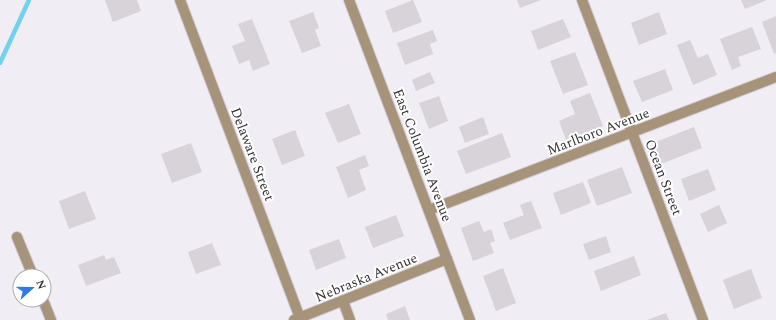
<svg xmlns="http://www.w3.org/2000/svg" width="776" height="320" viewBox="0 0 776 320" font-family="Spectral,serif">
  <rect width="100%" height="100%" fill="#f0edf4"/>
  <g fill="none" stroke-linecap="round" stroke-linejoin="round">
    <polyline stroke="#72d1ed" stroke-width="4.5" points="0,63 29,0"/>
  </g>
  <g fill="#d8d3d8">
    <polygon points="105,0 137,0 141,11 113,22"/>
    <polygon points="413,0 422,22 393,33 385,11"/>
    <polygon points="517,0 541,0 520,8"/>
    <polygon points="741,0 767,0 745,9"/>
    <polygon points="313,12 319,28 315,30 321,46 302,53 289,21"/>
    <polygon points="659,12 667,34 639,45 631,23"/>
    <polygon points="776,16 776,53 774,54 762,22"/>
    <polygon points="252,19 270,64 253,71 249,60 239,64 232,46 245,41 238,24"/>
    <polygon points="563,19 571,37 538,50 531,31"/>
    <polygon points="752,27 761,49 738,57 741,66 732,70 720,39"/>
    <polygon points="433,30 437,41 430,44 433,54 405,65 397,43"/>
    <polygon points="690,40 698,58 708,54 717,75 693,85 677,45"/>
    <polygon points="575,52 588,85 563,94 550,61"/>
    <polygon points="665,69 673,90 642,102 633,81"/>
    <polygon points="430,72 435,83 416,91 412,80"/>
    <polygon points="590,93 603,126 566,140 559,121 575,114 570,101"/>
    <polygon points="439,96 448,121 429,129 419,103"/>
    <polygon points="349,104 361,134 338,143 325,113"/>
    <polygon points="483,117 489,134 465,143 459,127"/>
    <polygon points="694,127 702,148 661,164 653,143"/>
    <polygon points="295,130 305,156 282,165 272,139"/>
    <polygon points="502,133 511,157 466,174 457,151"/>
    <polygon points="191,143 202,172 172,183 161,154"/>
    <polygon points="365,155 369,166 359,170 366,190 348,198 336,167"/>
    <polygon points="622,167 632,193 597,206 587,180"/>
    <polygon points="708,169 716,190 689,201 681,179"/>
    <polygon points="583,182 591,203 561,215 553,193"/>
    <polygon points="85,191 96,219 69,229 59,201"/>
    <polygon points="531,201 542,228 510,240 503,223 524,215 520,205"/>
    <polygon points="719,205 727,223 708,232 700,214"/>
    <polygon points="396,215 404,236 373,248 365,227"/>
    <polygon points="479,221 484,232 491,229 495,241 490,243 494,253 473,261 461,228"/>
    <polygon points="606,236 611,252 589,260 583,244"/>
    <polygon points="339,239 346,258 316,270 309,250"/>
    <polygon points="212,243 221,265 196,274 188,252"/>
    <polygon points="104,255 106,260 114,257 121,273 86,286 78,265"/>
    <polygon points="634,256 641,275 601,291 594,271"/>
    <polygon points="503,268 516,303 496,311 483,276"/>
    <polygon points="751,269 762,298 734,309 723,280"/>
    <polygon points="405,306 410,320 388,320 386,314"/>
    <polygon points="666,313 669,320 647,320"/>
  </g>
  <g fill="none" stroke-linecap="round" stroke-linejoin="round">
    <g stroke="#cecbd1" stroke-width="12">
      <g id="minor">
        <polyline points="180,0 300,318"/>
        <polyline points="349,0 470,320"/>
        <polyline points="582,0 703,320"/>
        <polyline points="429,210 776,77"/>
        <polyline points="17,237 33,276"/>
        <polyline points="43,300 51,320"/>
        <polyline points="343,301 350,320"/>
        <polyline points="294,320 447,259"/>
      </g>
    </g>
    <use href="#minor" stroke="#a79379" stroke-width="10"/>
  </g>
  <g text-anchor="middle" stroke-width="4" stroke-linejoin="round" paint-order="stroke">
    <g font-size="14" fill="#323134" stroke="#fff">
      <text transform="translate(598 131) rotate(-21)" y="5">Marlboro Avenue</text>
      <text transform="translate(253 154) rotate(69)" y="5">Delaware Street</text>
      <text transform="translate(423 155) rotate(69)" y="5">East Columbia Avenue</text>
      <text transform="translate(664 177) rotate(69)" y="5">Ocean Street</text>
      <text transform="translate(366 277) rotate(-22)" y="5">Nebraska Avenue</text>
    </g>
  </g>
  <g transform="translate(32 288) rotate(69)"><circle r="19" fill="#ffffff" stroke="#adadae"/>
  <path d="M0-3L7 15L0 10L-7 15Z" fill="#3179e5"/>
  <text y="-6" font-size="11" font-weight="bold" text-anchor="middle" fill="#323134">N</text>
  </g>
</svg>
